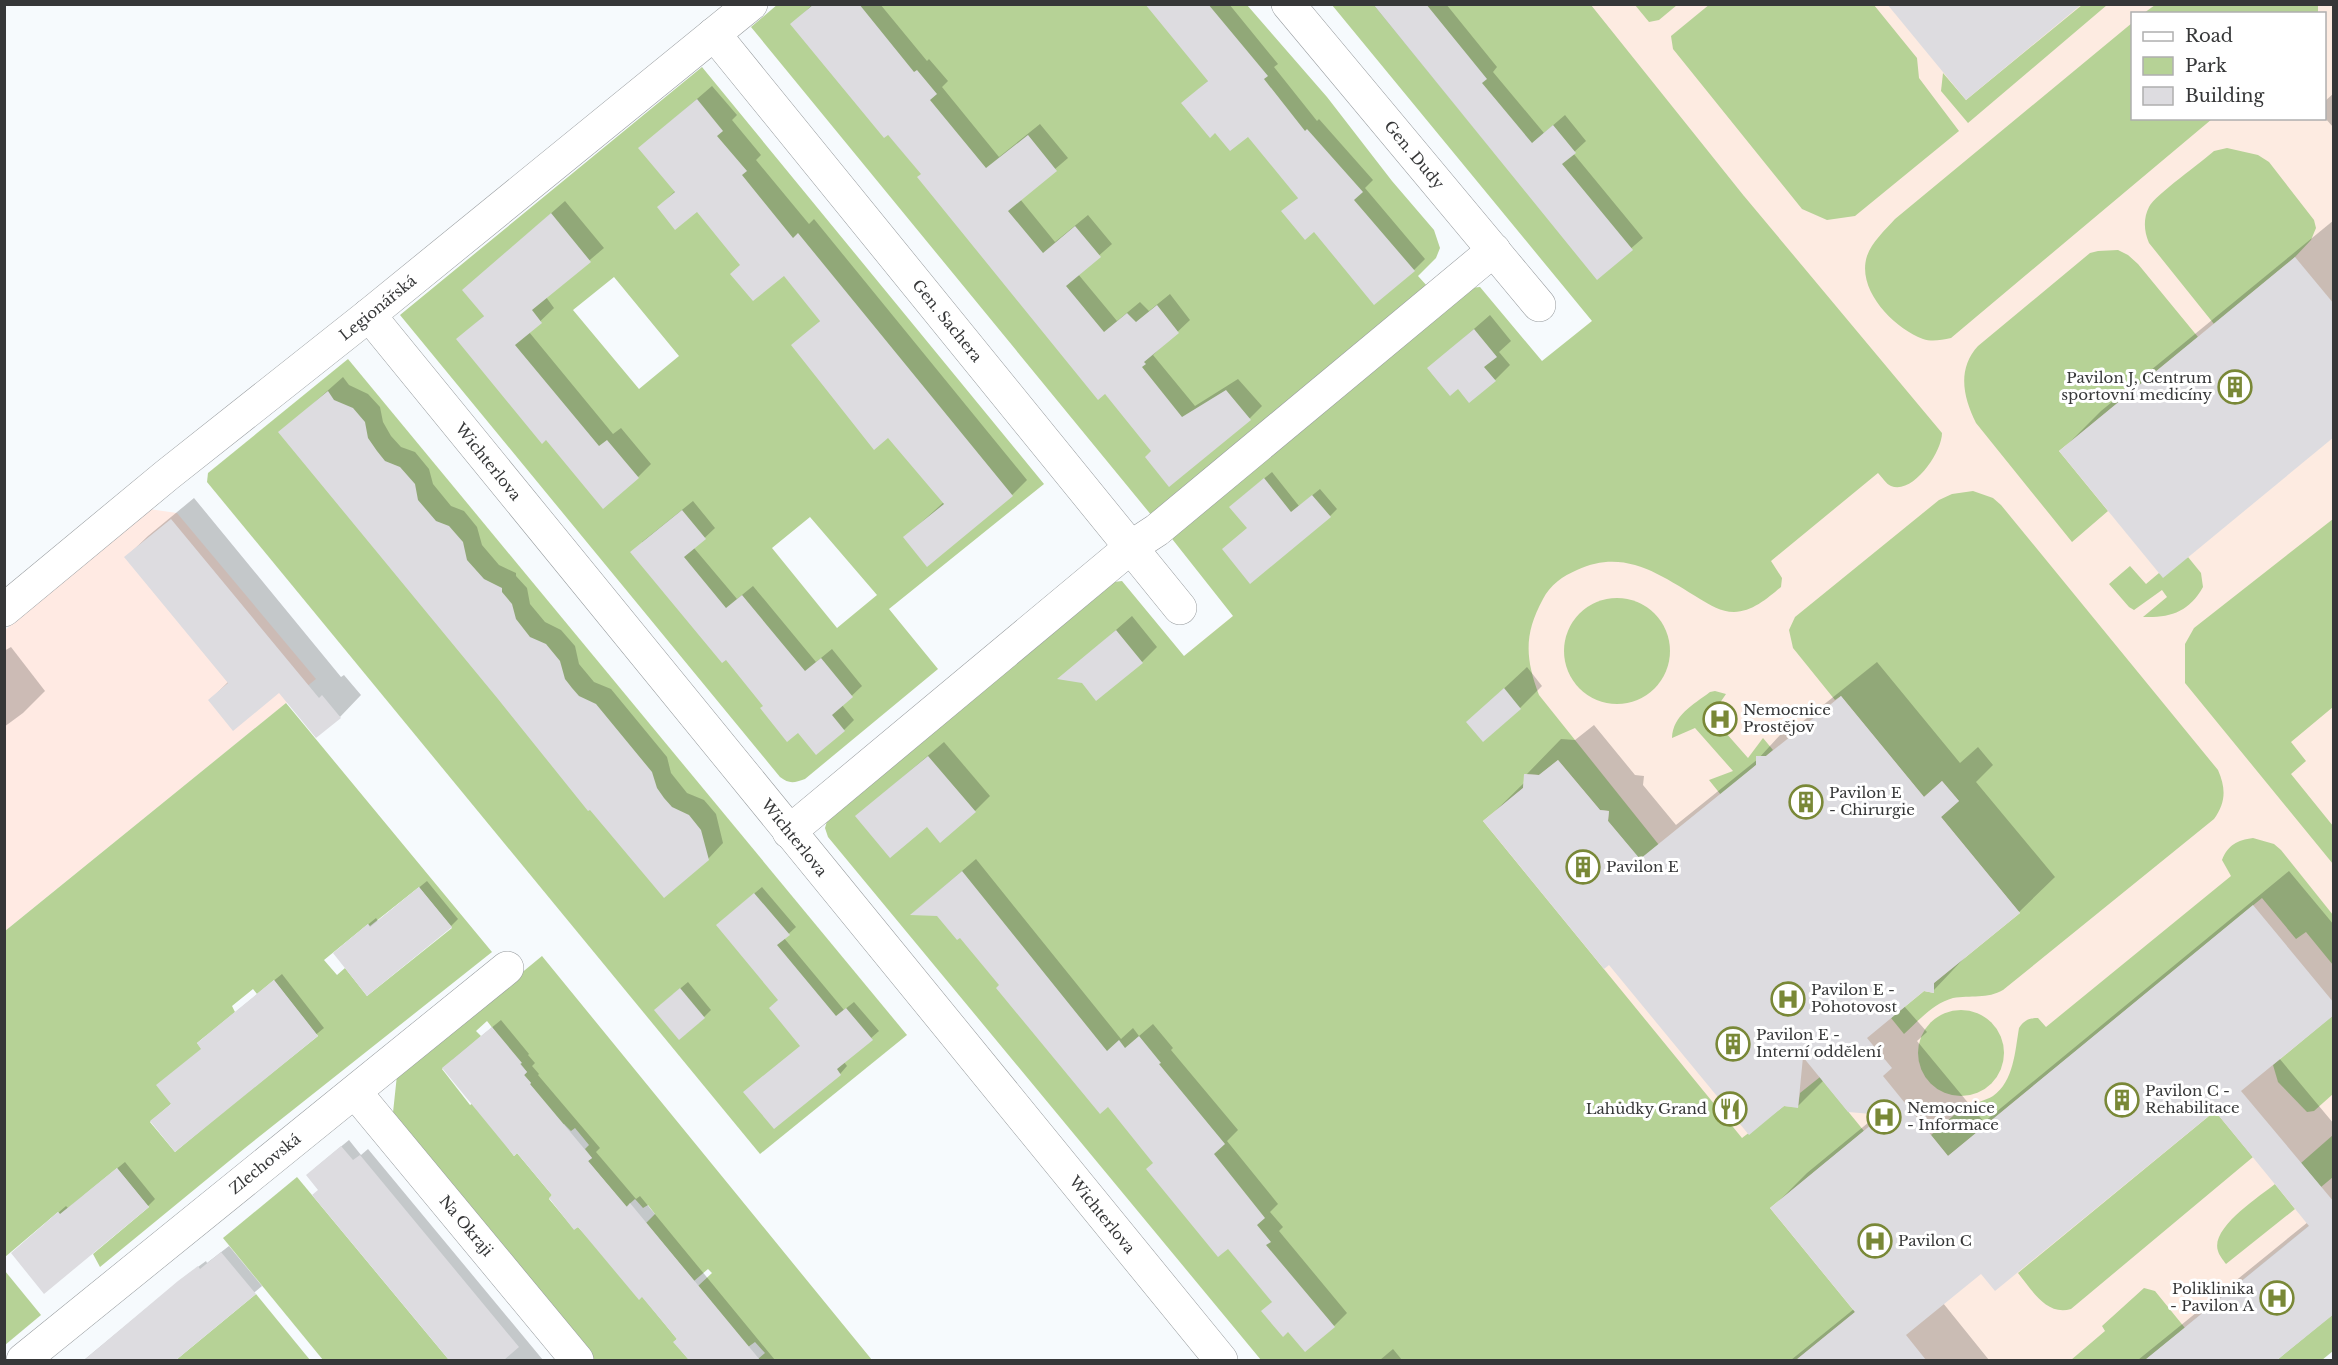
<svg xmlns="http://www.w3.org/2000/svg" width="2338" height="1365" viewBox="0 0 2338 1365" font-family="'Libre Baskerville',serif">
  <rect width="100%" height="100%" fill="#f6fafd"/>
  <polygon fill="#ffeae3" points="149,509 177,513 316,679 5,931 5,630"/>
  <path fill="#fdebe1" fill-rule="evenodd" d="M1588 5H2333V1206L2145 1360H1479L1015 795 1744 196ZM2132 14H2324V118H2132Z"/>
  <g fill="#b6d296" fill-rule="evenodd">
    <polygon points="778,4 1247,5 1327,97 1392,181 1434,230 1440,248 1436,258 1418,276 1428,287 1152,516 751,27"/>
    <polygon points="1710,4 1874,5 1917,58 1919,78 1959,131 1855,216 1827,220 1802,209 1673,49 1671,36"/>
    <path d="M1332 5H1591L1744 196 1942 433C1942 452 1913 495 1891 486 1886 484 1882 477 1878 473L1771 561 1782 578 1781 587C1768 598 1752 612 1734 612 1721 612 1710 605 1700 599 1660 575 1625 548 1577 570 1563 576 1550 585 1543 599 1524 634 1525 658 1539 695L1683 875V912L1608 821 1609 811 1600 810 1558 760 1539 775 1525 774 1523 788 1483 821 1742 1138 1784 1106 1798 1107 1800 1093 1820 1077 1864 1131 1770 1208 1855 1312 1796 1360H1261L828 837 825 828 827 821 1114 582 1122 581 1184 656 1233 616 1169 535 1470 288 1480 287 1542 361 1592 321Z"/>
    <polygon points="1635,5 1677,5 1659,20 1649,22"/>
    <polygon points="2082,5 2107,5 1968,123 1941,91 1943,73 1966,100"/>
    <polygon points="2155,5 2318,5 2318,13 2144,13"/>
    <path d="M2132 23V118L2212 119 1951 338C1941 340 1932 342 1923 339 1894 328 1856 290 1867 256 1872 242 1885 230 1895 219Z"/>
    <path d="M702 67 1044 484 889 609 938 669 805 779C794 783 789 784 780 777L400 315ZM614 277 679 356 639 389 573 310ZM810 517 877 595 837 628 772 548Z"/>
    <path d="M2227 148 2258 155 2269 162 2314 220 2316 228 2311 240 2295 257 2214 324 2149 243C2144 231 2143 219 2149 207 2155 195 2202 162 2214 151Z"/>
    <path d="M2118 250 2128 255 2138 264 2198 337 2059 451 2108 511 2072 542 1976 423C1963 397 1957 369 1978 346L2090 253 2098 251Z"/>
    <polygon points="348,359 907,1035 760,1154 207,482 208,473"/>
    <path d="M1973 491 1993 498 2001 505 2218 770C2226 788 2226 803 2214 819L2003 990C1988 999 1970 995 1953 998 1934 1003 1918 1021 1904 1034L1891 1018 1924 991 1934 993V983L2020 913 1941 817 1959 801 1942 781 1924 797 1841 696 1835 700 1793 648 1789 630 1795 617 1939 500 1952 494Z"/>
    <polygon points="2333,519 2333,707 2291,742 2306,761 2291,774 2333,826 2333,864 2185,683 2185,644 2194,628"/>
    <path d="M2188 557 2201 573 2203 587C2189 612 2170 618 2143 617L2167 597 2162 590 2134 610 2129 607 2109 584 2130 566 2146 584 2159 573Z"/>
    <circle cx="1617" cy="651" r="53"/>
    <path d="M1715 691 1726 694 1711 716 1748 758 1763 738 1773 750 1766 756H1757L1756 765 1721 795 1709 780 1733 771 1695 728 1672 738C1673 715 1693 705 1710 692Z"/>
    <path d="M286 703 492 952 245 1148 100 1267 93 1254 149 1207 117 1168 84 1195 66 1221 58 1212 5 1257V931ZM419 887 452 928 367 996 345 968 337 975 324 960 368 924 370 926ZM274 980 318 1036 248 1092 228 1082 197 1043 235 1012 232 1006 253 989 257 994ZM171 1104 218 1116 175 1152 150 1122Z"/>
    <path d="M2253 838 2274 844 2281 850 2333 915V965L2306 932 2296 939 2262 898 1948 1156 1931 1135C1943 1126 1954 1113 1967 1106 1976 1102 1985 1101 1993 1096 2014 1081 2015 1051 2019 1028 2024 1020 2029 1018 2038 1018L2046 1027 2231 876 2222 860C2228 845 2237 840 2253 838Z"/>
    <polygon points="542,956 872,1360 759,1360 758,1359 765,1353 755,1342 748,1347 698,1286 712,1273 708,1269 694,1281 646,1223 655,1214 648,1205 643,1208 635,1199 626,1207 588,1161 592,1158 585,1149 589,1145 575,1128 571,1131 564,1124 560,1127 527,1086 531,1083 524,1075 527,1072 487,1021 476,1031 481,1036 442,1069 470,1105 475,1102 514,1156 517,1153 552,1195 549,1199 574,1229 578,1227 642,1296 677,1339 674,1342 689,1360 587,1360 392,1122 397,1075"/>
    <circle cx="1961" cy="1053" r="43"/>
    <polygon points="2333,1015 2333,1094 2314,1111 2307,1112 2278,1082 2273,1065"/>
    <path d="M2215 1111 2253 1157 2071 1309C2046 1316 2032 1290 2018 1273Z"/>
    <polygon points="2333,1135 2333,1177 2321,1187 2301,1163"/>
    <polygon points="297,1177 449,1360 323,1360 223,1238"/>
    <path d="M2275 1184 2295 1209 2226 1264C2223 1260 2219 1255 2218 1251 2210 1228 2259 1197 2275 1184Z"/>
    <polygon points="5,1271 41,1315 5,1345 4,1345"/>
    <polygon points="2144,1288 2155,1291 2185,1328 2145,1360 2071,1360 2105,1331 2102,1326"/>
    <polygon points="256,1294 310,1360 176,1360"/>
    <polygon points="2333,1314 2333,1351 2322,1360 2277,1360"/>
  </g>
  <g fill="#0003">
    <polygon points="813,4 880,4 927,61 929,59 948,81 942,87 999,157 1040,124 1068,158 1020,199 1055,242 1088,215 1112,244 1078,274 1117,321 1140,302 1149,311 1170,294 1190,320 1153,355 1195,406 1238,379 1262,406 1250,418 1153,451 922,174 792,24"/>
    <polygon points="1147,4 1229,4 1278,64 1274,67 1317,121 1319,119 1373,180 1365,188 1425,259 1414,270 1315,230 1283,211 1299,197 1248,135 1216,131 1183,103 1209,80"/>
    <polygon points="1373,4 1446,4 1497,67 1493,72 1544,133 1565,115 1586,141 1573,153 1643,238 1597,278"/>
    <polygon points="712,86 737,115 732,120 761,155 756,160 809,224 814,219 1027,480 1012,495 927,565 905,537 944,502 889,436 793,345 821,320 784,274 742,265 698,210 659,207 676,190 640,148"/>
    <polygon points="2334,93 2334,128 2324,117 2324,102"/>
    <polygon points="565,201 604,248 546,297 554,308 529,332 613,434 621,428 651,464 638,477 546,438 458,339 485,315 464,290"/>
    <polygon points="2334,220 2334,435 2061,451 2101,411"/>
    <polygon points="1490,315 1511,341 1499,352 1510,365 1495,380 1429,368"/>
    <polygon points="343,377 349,385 368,394 380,407 383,422 391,436 401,447 415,452 429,469 433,484 451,506 464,511 477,527 482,545 499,565 516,573 516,576 527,588 530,604 545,622 561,630 575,646 579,664 594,682 611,689 667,757 671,773 687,793 704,800 716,814 723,843 708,859 280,433"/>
    <polygon points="1272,472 1299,506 1320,489 1337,509 1330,516 1248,528 1238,500"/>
    <polygon points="194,498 341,677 344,675 361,695 340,717 279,691 210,700 228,682 126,557 148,536"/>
    <polygon points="693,501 715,528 694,548 737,599 753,586 816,662 832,649 862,686 842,705 854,720 844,730 798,731 765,705 642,542"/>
    <polygon points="1132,616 1157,647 1142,662 1097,699 1082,682 1061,678"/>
    <polygon points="11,647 45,691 23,713 4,727 4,651"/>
    <polygon points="1877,662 1960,763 1978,747 1993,765 1976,782 2055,877 2019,912 1969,953 1933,991 1924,990 1904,1006 1927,1032 1917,1041 1984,1122 2289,871 2334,925 2334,1013 2279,1058 2334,1124 2334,1313 2276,1360 2138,1360 2308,1222 2215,1109 1981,1272 1943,1303 1989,1360 1791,1360 1854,1309 1772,1208 1807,1173 1880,1113 1824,1080 1798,1106 1610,963 1485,821 1525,782 1526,775 1561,739 1575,740 1594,725 1635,775 1644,776 1643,785 1676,825 1758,759 1793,721 1802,722"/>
    <polygon points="1527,667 1542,686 1520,708 1468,722"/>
    <polygon points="944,742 990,796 975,811 928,825 857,816"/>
    <polygon points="976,859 1121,1039 1133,1028 1139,1036 1153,1024 1173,1048 1171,1050 1238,1130 1227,1141 1278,1204 1270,1212 1283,1227 1279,1231 1347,1313 1334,1326 1273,1302 1108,1105 1000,985 960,936 938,915 913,913"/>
    <polygon points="427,881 458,919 451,926 342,946 376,918 378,921"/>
    <polygon points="762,887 796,927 784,938 844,1010 854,1002 879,1031 844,1062 847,1066 840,1074 774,1127 802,1045 780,999 725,918"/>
    <polygon points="282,974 324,1028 175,1150 173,1103 203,1048 206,1036"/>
    <polygon points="688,982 711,1010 704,1017 663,1003"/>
    <polygon points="501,1020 529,1054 528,1055 535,1063 532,1066 539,1074 538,1075 600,1148 596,1152 636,1199 640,1196 775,1360 690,1360 675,1342 678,1339 661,1317 554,1195 452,1060"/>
    <polygon points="349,1140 361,1155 368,1149 543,1360 451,1360 314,1195 319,1190 315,1168"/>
    <polygon points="125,1162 155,1199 148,1206 20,1246 66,1206 68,1208"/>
    <polygon points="229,1246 262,1286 173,1360 84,1360 187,1275 206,1261 207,1263"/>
    <polygon points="1393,1349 1402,1360 1380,1360"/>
  </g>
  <g fill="#dddce0">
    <polygon points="814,4 859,4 914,72 917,70 937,94 930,100 986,168 1028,135 1057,171 1008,211 1043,253 1075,226 1101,257 1066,286 1104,332 1127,313 1136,322 1157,305 1179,333 1144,362 1146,364 1142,367 1182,417 1226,390 1251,420 1169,487 1145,457 1151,451 1105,394 1098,400 917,177 921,174 888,135 884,138 790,24"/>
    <polygon points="1145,4 1208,4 1268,76 1264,79 1305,131 1307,129 1363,192 1354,200 1415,271 1374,305 1314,232 1305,240 1281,211 1298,198 1248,137 1230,151 1215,133 1210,138 1181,103 1208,81"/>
    <polygon points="1373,4 1426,4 1487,79 1482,83 1532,143 1553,125 1576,153 1562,164 1633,250 1597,280"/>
    <polygon points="1887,4 2082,4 1966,100"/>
    <polygon points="697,99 723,131 717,136 747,171 742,175 793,238 798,233 1013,496 927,567 903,537 944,504 888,438 874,450 791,345 820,321 784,276 753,301 730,274 740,265 697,212 675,230 657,207 675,192 638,148"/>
    <polygon points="551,213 591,262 532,310 542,323 515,345 599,446 607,440 639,478 603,509 546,440 542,444 456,339 484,316 462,290"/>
    <polygon points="2295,257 2334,304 2334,437 2163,578 2059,451"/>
    <polygon points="1474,329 1497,357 1484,367 1496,381 1469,403 1458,389 1450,396 1427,368"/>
    <polygon points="328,391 334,400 353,408 365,422 368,438 377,451 385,461 400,467 415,484 418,500 436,521 449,526 463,542 467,560 484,579 502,588 502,592 512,604 516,619 530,637 546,644 560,661 565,679 572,688 579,696 596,704 652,772 657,788 664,798 672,807 689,815 701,830 709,860 664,898 590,810 588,811 498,699 278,432"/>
    <polygon points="1264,478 1291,512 1312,495 1331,517 1250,584 1222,549 1247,528 1229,507"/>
    <polygon points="682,510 706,539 684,557 726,608 742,595 805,671 821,658 853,697 832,715 845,731 816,755 798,733 787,742 760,708 763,706 726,660 722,663 630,552"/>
    <polygon points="171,519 319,698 322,695 341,718 316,738 279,693 233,731 208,700 228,683 124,557"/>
    <polygon points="1116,630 1143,663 1096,701 1082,683 1057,679"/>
    <polygon points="1504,688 1521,709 1483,742 1466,722"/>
    <polygon points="1841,696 1924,797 1942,781 1959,801 1941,817 2020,913 1934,983 1934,993 1924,991 1867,1038 1892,1068 1883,1076 1948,1156 2253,905 2334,1003 2334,1015 2241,1091 2334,1202 2334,1314 2277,1360 2145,1360 2309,1226 2215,1111 1995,1291 1981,1274 1906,1335 1926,1360 1796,1360 1855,1312 1770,1208 1883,1115 1848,1112 1803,1057 1798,1108 1784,1106 1749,1135 1609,965 1604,969 1483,821 1523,788 1524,774 1539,775 1558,760 1600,810 1609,811 1608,821 1640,859 1756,765 1756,756 1766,756"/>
    <polygon points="928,756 976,812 940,843 927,827 890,858 855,816"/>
    <polygon points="962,871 1107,1051 1119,1040 1125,1048 1139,1036 1161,1063 1159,1064 1225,1144 1214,1154 1265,1218 1257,1225 1271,1242 1266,1245 1335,1327 1305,1352 1288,1332 1283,1337 1261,1311 1272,1302 1228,1249 1218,1257 1146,1169 1153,1163 1108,1107 1100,1114 996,988 999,985 960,938 957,940 937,916 910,915"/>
    <polygon points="419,887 452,927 367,996 333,953 368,924 370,927"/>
    <polygon points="754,893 790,935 777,945 836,1016 846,1008 873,1040 837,1069 841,1075 774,1129 743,1092 800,1046 769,1008 778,1000 716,925"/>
    <polygon points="274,980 318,1036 175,1152 150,1121 171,1104 156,1085 201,1049 197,1043"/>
    <polygon points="680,988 705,1018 679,1040 654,1010"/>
    <polygon points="492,1027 522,1063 520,1064 527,1072 524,1075 531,1083 530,1084 592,1158 588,1161 627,1207 630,1203 760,1360 689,1360 673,1342 677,1339 642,1297 639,1300 578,1227 574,1230 549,1198 552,1195 517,1153 514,1156 442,1068"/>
    <polygon points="341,1146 353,1160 360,1155 519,1347 504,1360 449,1360 312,1195 318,1190 306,1175"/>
    <polygon points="117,1168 149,1207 44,1294 11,1253 58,1212 60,1214"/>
    <polygon points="221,1252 256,1294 176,1360 84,1360 178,1281 198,1266 200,1269"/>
  </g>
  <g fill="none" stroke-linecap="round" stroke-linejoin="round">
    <g stroke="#979b9e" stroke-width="34">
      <g id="street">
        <polyline points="1288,4 1539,305"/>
        <polyline points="714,34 1180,608"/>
        <polyline points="369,315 1221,1360"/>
        <polyline points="4,610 167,475 369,315 751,4"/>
        <polyline points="789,832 1131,547 1157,530 1494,250"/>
        <polyline points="355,1092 577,1360"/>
        <polyline points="23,1360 507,968"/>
      </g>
    </g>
    <use href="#street" stroke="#fff" stroke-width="33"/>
  </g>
  <defs>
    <g id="building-ring" transform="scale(1.725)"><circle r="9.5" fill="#fff" stroke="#798837" stroke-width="1.5"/><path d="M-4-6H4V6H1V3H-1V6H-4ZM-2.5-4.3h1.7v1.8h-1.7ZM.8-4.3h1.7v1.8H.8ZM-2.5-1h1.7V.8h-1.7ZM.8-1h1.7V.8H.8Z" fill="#798837"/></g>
    <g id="hospital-ring" transform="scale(1.725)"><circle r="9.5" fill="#fff" stroke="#798837" stroke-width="1.5"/><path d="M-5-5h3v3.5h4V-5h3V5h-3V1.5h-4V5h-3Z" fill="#798837"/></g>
    <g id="restaurant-ring" transform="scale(1.725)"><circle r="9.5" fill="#fff" stroke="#798837" stroke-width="1.5"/><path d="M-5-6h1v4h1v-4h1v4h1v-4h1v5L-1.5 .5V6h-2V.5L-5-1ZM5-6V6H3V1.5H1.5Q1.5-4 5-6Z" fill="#798837"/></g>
  </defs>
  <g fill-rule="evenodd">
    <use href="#building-ring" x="2235" y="387"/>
    <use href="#hospital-ring" x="1720" y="719"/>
    <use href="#building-ring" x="1806" y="802"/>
    <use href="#building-ring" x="1583" y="867"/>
    <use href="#hospital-ring" x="1788" y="999"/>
    <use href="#building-ring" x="1733" y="1044"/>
    <use href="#building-ring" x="2122" y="1100"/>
    <use href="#restaurant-ring" x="1730" y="1109"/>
    <use href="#hospital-ring" x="1884" y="1117"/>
    <use href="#hospital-ring" x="1875" y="1241"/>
    <use href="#hospital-ring" x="2277" y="1298"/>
  </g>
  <g text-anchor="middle" stroke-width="6" stroke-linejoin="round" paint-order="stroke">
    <g font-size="15" fill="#363738" stroke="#fff">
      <text transform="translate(1414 155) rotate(50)" y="5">Gen. Dudy</text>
      <text transform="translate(378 308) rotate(-39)" y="5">Legionářská</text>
      <text transform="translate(947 321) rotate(51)" y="5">Gen. Sachera</text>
      <text transform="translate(488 462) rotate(51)" y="5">Wichterlova</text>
      <text transform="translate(794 838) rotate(51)" y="5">Wichterlova</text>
      <text transform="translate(265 1164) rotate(-39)" y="5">Zlechovská</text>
      <text transform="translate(1102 1215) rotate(51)" y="5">Wichterlova</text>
      <text transform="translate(466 1226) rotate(50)" y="5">Na Okraji</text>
    </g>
    <g font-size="15" fill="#363738" stroke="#fff" text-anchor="start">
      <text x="2212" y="383" text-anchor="end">Pavilon J, Centrum<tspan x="2212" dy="17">sportovní medicíny</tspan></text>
      <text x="1743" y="715">Nemocnice<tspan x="1743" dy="17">Prostějov</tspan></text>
      <text x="1829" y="798">Pavilon E<tspan x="1829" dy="17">- Chirurgie</tspan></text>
      <text x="1606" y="872">Pavilon E</text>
      <text x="1811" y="995">Pavilon E -<tspan x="1811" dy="17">Pohotovost</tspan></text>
      <text x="1756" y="1040">Pavilon E -<tspan x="1756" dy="17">Interní oddělení</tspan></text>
      <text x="2145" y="1096">Pavilon C -<tspan x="2145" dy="17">Rehabilitace</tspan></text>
      <text x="1907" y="1113">Nemocnice<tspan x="1907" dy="17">- Informace</tspan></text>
      <text x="1707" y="1114" text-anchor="end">Lahůdky Grand</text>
      <text x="1898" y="1246">Pavilon C</text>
      <text x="2254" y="1294" text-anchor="end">Poliklinika<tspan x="2254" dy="17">- Pavilon A</tspan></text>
    </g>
  </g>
  <rect width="2338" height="1365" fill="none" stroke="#363738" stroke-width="12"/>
  <rect x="2131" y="12" width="195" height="108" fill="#ffffff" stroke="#afafaf" stroke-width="1.5"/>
  <rect x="2143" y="32" width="30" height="9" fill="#ffffff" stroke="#afafaf" stroke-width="1.5"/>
  <text x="2185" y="42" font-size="18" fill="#363738">Road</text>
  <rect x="2143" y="57" width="30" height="18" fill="#b6d296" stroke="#afafaf" stroke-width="1.5"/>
  <text x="2185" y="72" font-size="18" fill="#363738">Park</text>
  <rect x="2143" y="87" width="30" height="18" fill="#dddce0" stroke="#afafaf" stroke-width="1.5"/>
  <text x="2185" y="102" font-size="18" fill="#363738">Building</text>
</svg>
